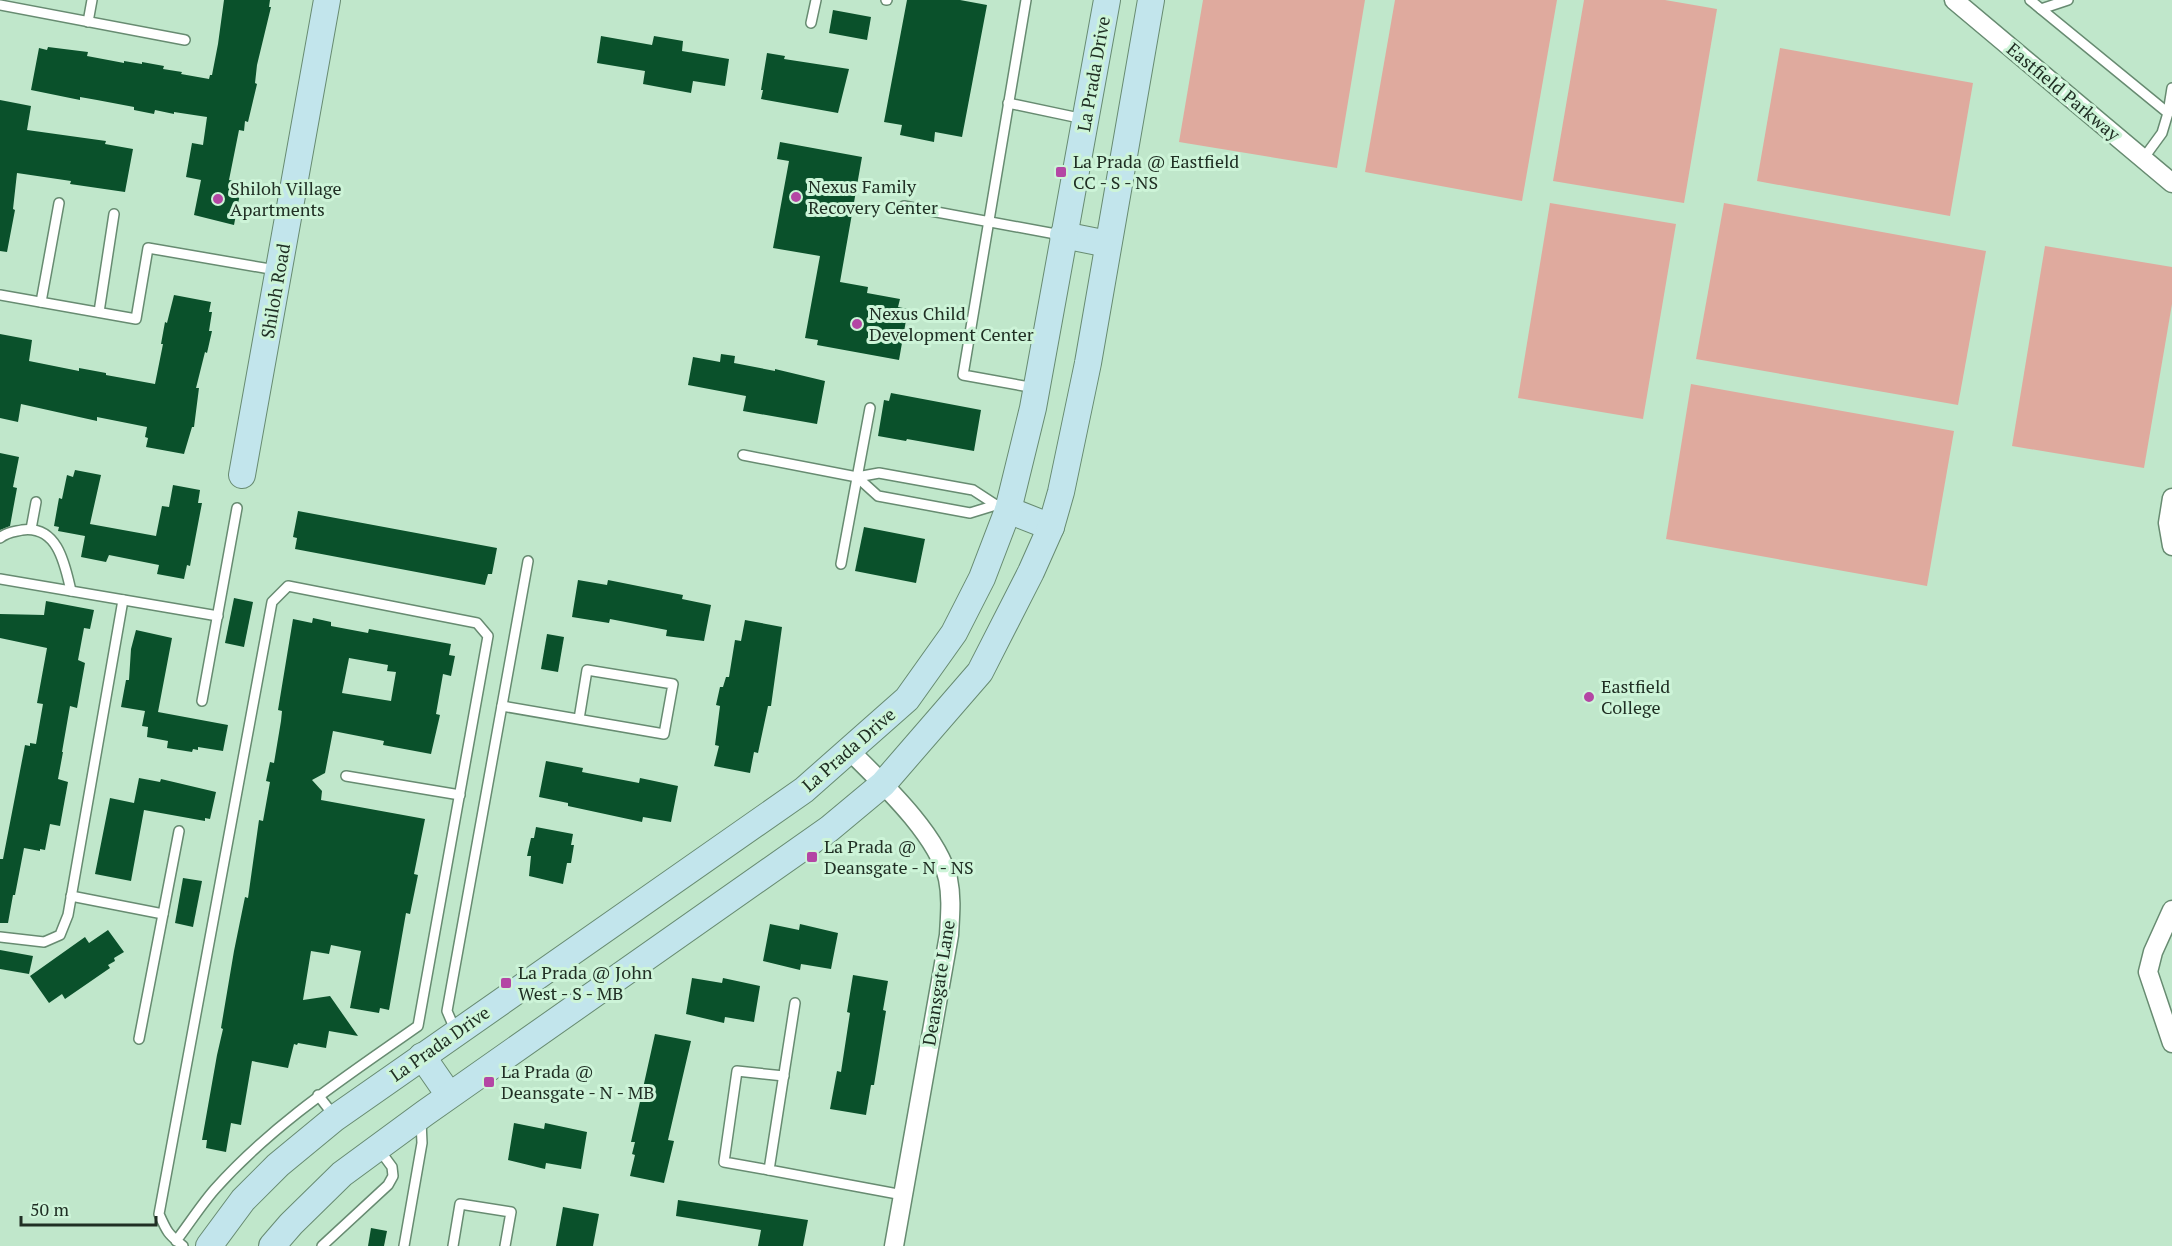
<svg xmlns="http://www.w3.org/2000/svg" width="2172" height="1246" viewBox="0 0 2172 1246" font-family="'PT Serif',serif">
  <rect width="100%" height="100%" fill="#c0e7cb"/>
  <g fill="#dfaa9e">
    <polygon points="1203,0 1365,0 1337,168 1179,142"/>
    <polygon points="1395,0 1557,0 1522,201 1365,172"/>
    <polygon points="1584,0 1665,0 1717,9 1684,203 1553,181"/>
    <polygon points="1780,48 1973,83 1950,216 1757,181"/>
    <polygon points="1550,203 1676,224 1643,419 1518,398"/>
    <polygon points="1724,203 1986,251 1958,405 1696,359"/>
    <polygon points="2045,246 2172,267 2172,304 2144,468 2012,446"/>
    <polygon points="1691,384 1954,431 1927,586 1666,539"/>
  </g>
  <g fill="#0a512b" fill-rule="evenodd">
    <polygon points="224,0 270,0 269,7 271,7 257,65 255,83 257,84 248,122 245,121 244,131 239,130 229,180 242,183 234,225 194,215 201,180 186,177 192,143 203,145 207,117 174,112 174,114 155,110 154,114 134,110 134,107 97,100 80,97 80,100 31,90 39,48 47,50 48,47 88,52 87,56 124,63 124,61 142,64 142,62 164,66 163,69 182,72 181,74 209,79 210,75 212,75 218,44"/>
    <polygon points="907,0 960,0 987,5 962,137 935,132 934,142 900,135 902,125 884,122"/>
    <polygon points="833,10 871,17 867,40 829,33"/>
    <polygon points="601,36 652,45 654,36 683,41 682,51 729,59 725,86 693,81 691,93 643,84 645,71 597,63"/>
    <polygon points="767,53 785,56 784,59 849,69 838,113 761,99 763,90 761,90"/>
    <polygon points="0,100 31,106 27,130 106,141 105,144 133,149 125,192 70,184 71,181 17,173 13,209 15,210 7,252 0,251"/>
    <polygon points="780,142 862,157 840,282 868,287 867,293 900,299 898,307 908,309 899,360 817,345 818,340 805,338 820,256 773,248 789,161 777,159"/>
    <polygon points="174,295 211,302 209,312 212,312 209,331 212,331 207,353 205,352 196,388 199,388 194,427 192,427 184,454 146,447 148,438 145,437 147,427 97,417 97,421 21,404 18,422 0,418 0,334 32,340 29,361 79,371 79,368 106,373 106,375 155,384 163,344 161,344 165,322 167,323"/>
    <polygon points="721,354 735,356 734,363 775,371 775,369 825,381 817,424 743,411 746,396 688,385 693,357 720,362"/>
    <polygon points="891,393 981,410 974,451 907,439 906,441 878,436 884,400 889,401"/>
    <polygon points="0,453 19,457 13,487 17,488 10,526 0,530"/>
    <polygon points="75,470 101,475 90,524 156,536 162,506 169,507 173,485 200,490 198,503 202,503 190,566 187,565 184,579 157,574 159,565 109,555 106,562 81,557 85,536 58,531 59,527 54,526 59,498 62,499 67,475 73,477"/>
    <polygon points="298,511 497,548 492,574 488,574 485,585 295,549 297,538 293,537"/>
    <polygon points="864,527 925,539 916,583 855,571"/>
    <polygon points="578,580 607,585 608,580 683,595 682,599 711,605 704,641 666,636 667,630 610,619 609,623 572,617"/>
    <polygon points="234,598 253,602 244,647 225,643"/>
    <polygon points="46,601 94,610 90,629 84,628 78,660 85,663 77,708 70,706 62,752 63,752 58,779 68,782 60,826 50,824 45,850 40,849 40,851 24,848 15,895 13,895 8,923 0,923 0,859 3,859 25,745 30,746 30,743 36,744 43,704 37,703 47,648 0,638 0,614 44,615"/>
    <path d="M313 618 331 622V626L368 633 369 629 451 644 449 655 455 656 451 676 443 674 436 714 440 715 431 754 383 745 384 741 333 731 325 773 312 780 322 791 321 800 425 819 414 874 418 875 410 914 406 913 389 1010 380 1008 379 1013 350 1008 361 951 331 945 329 954 311 951 303 1000 330 996 358 1036 329 1031 326 1048 298 1043 297 1045 294 1044 288 1068 252 1061 241 1125 231 1123 226 1152 206 1148 207 1140H202L217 1055 223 1029 221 1028 234 951 245 897 248 898 259 820 263 821 270 782 266 781 270 762 274 763 281 721 282 711 278 710 293 619 312 623ZM349 658 388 665 387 671 396 672 391 701 342 693Z"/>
    <polygon points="745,620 782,627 771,706 768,706 758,753 754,752 750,773 714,766 719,746 715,745 720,706 716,705 720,687 723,687 726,677 729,677 735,640 741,641"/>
    <polygon points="136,630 172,638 158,712 228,725 223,751 198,747 198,750 193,749 192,752 167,748 168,741 147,737 148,727 142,726 145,711 121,707 126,680 129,680 131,649"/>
    <polygon points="547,634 564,637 558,672 541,669"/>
    <polygon points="546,761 583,768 582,772 639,783 640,778 678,786 671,822 643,817 642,822 568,806 568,803 539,797"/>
    <polygon points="139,778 160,782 161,779 216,792 210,819 205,818 205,821 144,810 131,881 95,874 110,798 134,803"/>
    <polygon points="536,827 573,834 571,845 574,845 571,863 567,863 563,884 529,876 531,856 527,856 531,838 534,838"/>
    <polygon points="183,878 202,881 193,927 175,923"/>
    <polygon points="770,924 799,930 800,924 838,933 831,969 801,964 800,970 763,961"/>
    <polygon points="108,930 124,952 114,958 115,961 108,965 110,968 65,999 62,994 49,1003 30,976 85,937 89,943"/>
    <polygon points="0,950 33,956 29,974 0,969"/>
    <polygon points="853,975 888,981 883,1010 886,1011 874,1085 871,1085 866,1115 830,1109 837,1071 841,1072 850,1013 847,1012"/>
    <polygon points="692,978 722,983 723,978 760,986 754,1022 725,1017 724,1023 686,1014"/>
    <polygon points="655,1034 691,1041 668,1140 674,1141 664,1183 630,1176 635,1155 632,1154 635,1142 631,1142"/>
    <polygon points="514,1123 544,1129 545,1123 587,1132 581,1169 546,1163 545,1169 508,1160"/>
    <polygon points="678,1200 808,1220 803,1246 758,1246 761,1230 676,1216"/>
    <polygon points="563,1207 599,1214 593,1246 556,1246"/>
    <polygon points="371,1228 387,1231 384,1246 368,1246"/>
  </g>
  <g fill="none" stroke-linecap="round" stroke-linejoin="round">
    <g stroke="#678b71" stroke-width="12">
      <g id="lane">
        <polyline points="886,0 887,0"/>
        <polyline points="1026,0 963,375 1035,388"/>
        <polyline points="2030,0 2168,113 2162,133 2143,159"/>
        <polyline points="0,5 185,40"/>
        <polyline points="2041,9 2068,0"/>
        <polyline points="88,22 92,0"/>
        <polyline points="811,23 816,0"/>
        <polyline points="1008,103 1084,119"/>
        <polyline points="2168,113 2172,88"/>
        <polyline points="904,206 1061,235"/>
        <polyline points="0,295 136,319 148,248 276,270"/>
        <polyline points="41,302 59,203"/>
        <polyline points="99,312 114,214"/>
        <polyline points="743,455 857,477 879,473 973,490 996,505 1006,509"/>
        <polyline points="857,477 878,496 970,513 996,505"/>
        <polyline points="31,529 36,502"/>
        <path d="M0 538C7 532 13 532 22 530 58 525 65 565 71 591"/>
        <polyline points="841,564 870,408"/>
        <polyline points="0,579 218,616"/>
        <polyline points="202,701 237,508"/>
        <polyline points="502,706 664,734 673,684 587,670 579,719"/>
        <polyline points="346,776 460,795"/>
        <polyline points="71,896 163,914"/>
        <polyline points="0,937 44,942 60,935 68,915 123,600"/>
        <polyline points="795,1003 769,1170 903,1195"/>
        <polyline points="456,1032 447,1011 528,561"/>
        <polyline points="139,1039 179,831"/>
        <polyline points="318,1095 335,1117"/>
        <polyline points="769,1170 724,1162 737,1071 784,1076"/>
        <path d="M176 1241C189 1224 201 1205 215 1189 274 1123 347 1076 418 1026L488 636 477 623 288 586 272 602 159 1214C167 1232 168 1234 183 1246"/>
        <polyline points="322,1246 388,1185 393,1176 392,1167 378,1148"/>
        <polyline points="404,1246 422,1143 421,1121"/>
        <polyline points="453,1246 460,1204 511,1212 505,1246"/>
      </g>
    </g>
    <g stroke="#678b71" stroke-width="21">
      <g id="street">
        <polyline points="1954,0 2172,183"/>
        <polyline points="2172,498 2168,523 2172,546"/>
        <path d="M850 751C882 783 938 835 948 879 952 898 950 916 949 935L894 1246"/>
        <polyline points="2172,910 2153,952 2148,972 2172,1043"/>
      </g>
    </g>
    <g stroke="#678b71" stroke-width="28">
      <g id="secondary">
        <polyline points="1063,235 1108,244"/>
        <polyline points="242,475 327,0"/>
        <polyline points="1008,510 1051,527"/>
        <polyline points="422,1056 449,1095"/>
        <polyline points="209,1246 243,1200 278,1165 335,1118 804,790 907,699 954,633 982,578 1008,510 1033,408 1107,0"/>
        <polyline points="272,1246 291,1224 342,1174 425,1113 829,829 883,784 980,672 1031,572 1051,527 1061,492 1088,363 1151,0"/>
      </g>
    </g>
    <use href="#lane" stroke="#fff" stroke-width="9"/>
    <use href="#street" stroke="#fff" stroke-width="18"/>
    <use href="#secondary" stroke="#c2e5ec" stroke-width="26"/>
  </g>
  <g fill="#b446a4" stroke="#cdf4d8" stroke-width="2">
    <rect x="1055" y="166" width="12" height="12" rx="3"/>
    <circle cx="796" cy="197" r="6"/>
    <circle cx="218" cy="199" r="6"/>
    <circle cx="857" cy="324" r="6"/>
    <circle cx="1589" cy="697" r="6"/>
    <rect x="806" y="851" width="12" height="12" rx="3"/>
    <rect x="500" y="977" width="12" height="12" rx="3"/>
    <rect x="483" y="1076" width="12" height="12" rx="3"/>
  </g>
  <g text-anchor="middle" stroke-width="6" stroke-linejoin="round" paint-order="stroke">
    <g font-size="18" fill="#202f24" stroke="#cdf4d8">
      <text transform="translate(1094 74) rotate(-80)" y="6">La Prada Drive</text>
      <text transform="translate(2063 92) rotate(40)" y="6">Eastfield Parkway</text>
      <text transform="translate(276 291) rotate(-80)" y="6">Shiloh Road</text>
      <text transform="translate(849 750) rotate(-41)" y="6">La Prada Drive</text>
      <text transform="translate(939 983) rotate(-81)" y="6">Deansgate Lane</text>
      <text transform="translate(440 1044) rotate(-35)" y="6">La Prada Drive</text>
    </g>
    <g font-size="18" fill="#202f24" stroke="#cdf4d8" text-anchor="start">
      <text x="1073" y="168">La Prada @ Eastfield<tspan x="1073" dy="21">CC - S - NS</tspan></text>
      <text x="808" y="193">Nexus Family<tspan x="808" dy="21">Recovery Center</tspan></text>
      <text x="230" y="195">Shiloh Village<tspan x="230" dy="21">Apartments</tspan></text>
      <text x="869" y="320">Nexus Child<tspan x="869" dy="21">Development Center</tspan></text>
      <text x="1601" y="693">Eastfield<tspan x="1601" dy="21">College</tspan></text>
      <text x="824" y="853">La Prada @<tspan x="824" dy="21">Deansgate - N - NS</tspan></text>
      <text x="518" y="979">La Prada @ John<tspan x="518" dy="21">West - S - MB</tspan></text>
      <text x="501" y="1078">La Prada @<tspan x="501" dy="21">Deansgate - N - MB</tspan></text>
    </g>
  </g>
  <path d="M21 1216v9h135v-9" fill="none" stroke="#202f24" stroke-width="3"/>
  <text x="30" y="1216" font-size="18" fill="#202f24" stroke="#cdf4d8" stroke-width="4.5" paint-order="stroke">50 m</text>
</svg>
